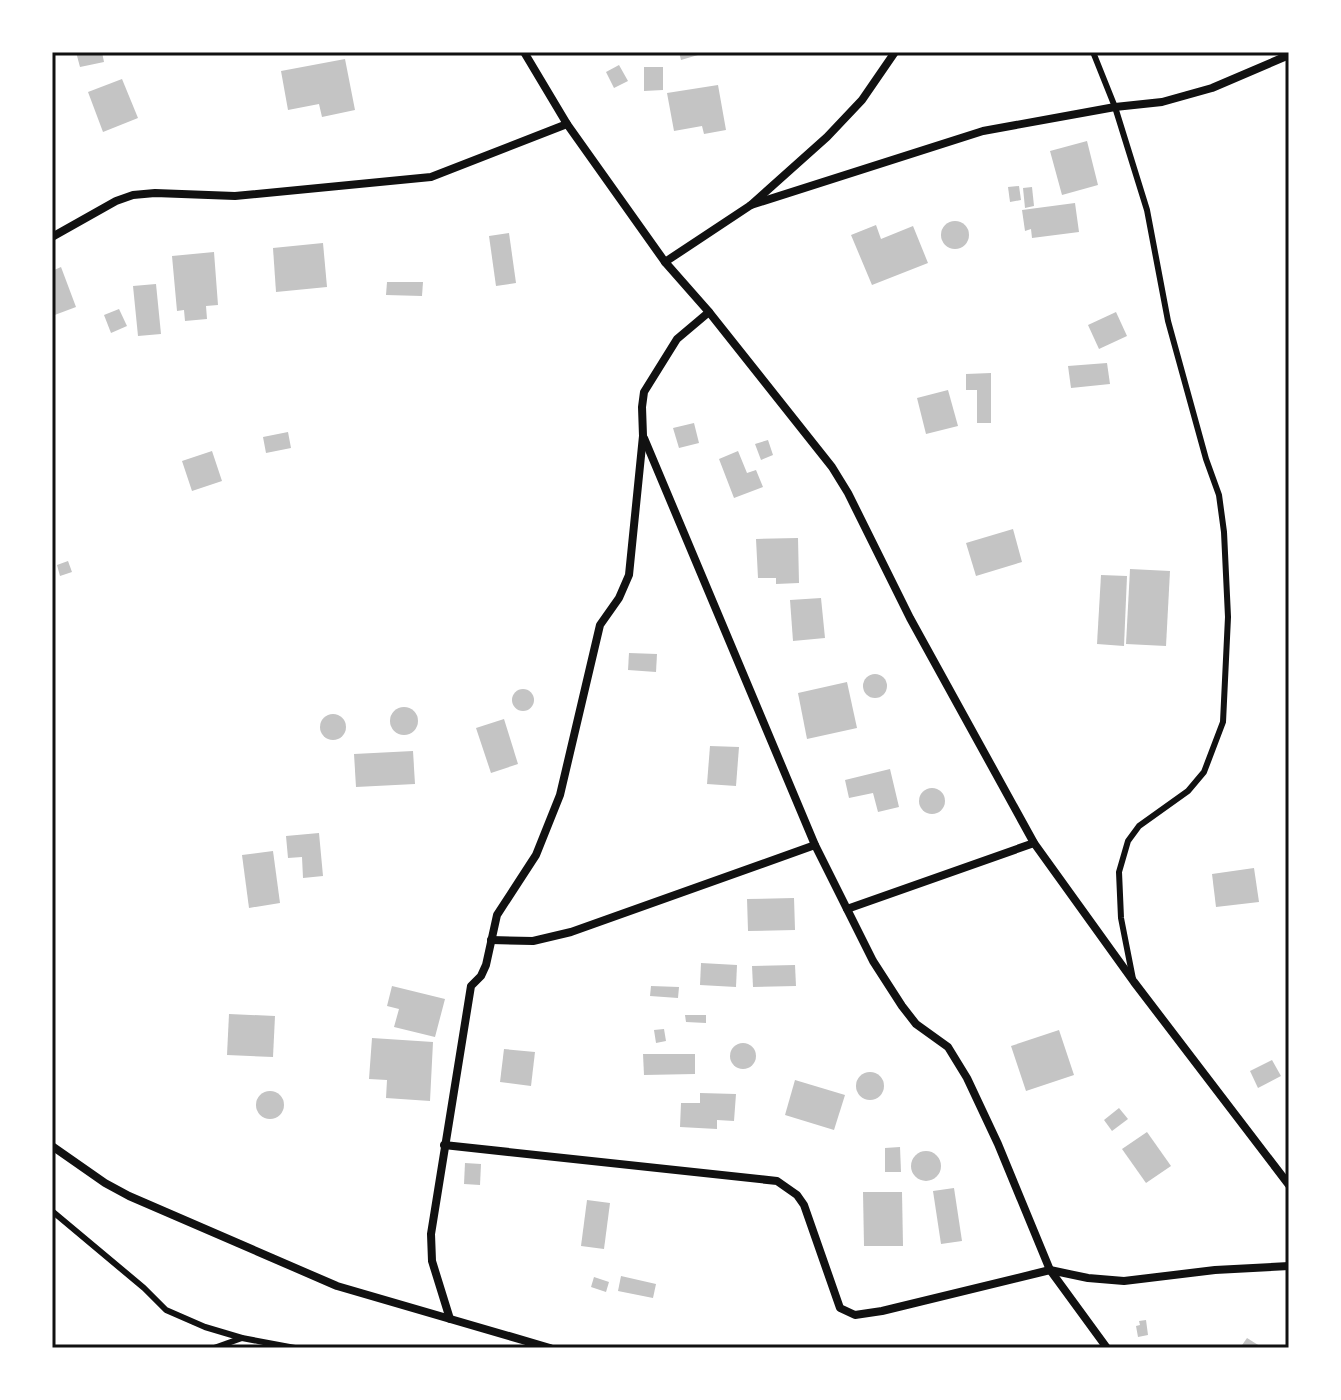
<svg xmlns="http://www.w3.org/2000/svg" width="1341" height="1400" viewBox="0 0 1341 1400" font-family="Figtree,sans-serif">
  <rect width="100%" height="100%" fill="#fff"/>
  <g fill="#c4c4c4">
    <polygon points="76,52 102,52 104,62 80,67"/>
    <polygon points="679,52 697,52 698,55 681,60"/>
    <polygon points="345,59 355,110 322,117 319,104 288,110 281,71"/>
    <polygon points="619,65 628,81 614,88 606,72"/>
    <polygon points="644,67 663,67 663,90 644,91"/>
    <polygon points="122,79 138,118 103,132 88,92"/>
    <polygon points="718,85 726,130 704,134 702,126 674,131 667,93"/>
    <polygon points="1087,141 1098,185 1062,195 1050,151"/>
    <polygon points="1019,186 1021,200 1010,202 1008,187"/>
    <polygon points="1032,187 1034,206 1025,208 1023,188"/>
    <polygon points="1075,203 1079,232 1032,238 1031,229 1025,231 1022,210"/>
    <circle cx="955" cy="235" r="14"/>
    <polygon points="876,225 881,239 913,226 928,263 872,285 851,235"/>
    <polygon points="509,233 516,283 496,286 489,236"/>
    <polygon points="323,243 327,287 276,292 273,248"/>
    <polygon points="214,252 218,305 206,306 207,319 185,321 184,310 177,311 172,256"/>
    <polygon points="61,267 76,307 52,316 52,271"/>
    <polygon points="387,282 423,282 422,296 386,295"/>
    <polygon points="156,284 161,334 138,336 133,286"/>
    <polygon points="119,309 127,326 111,333 104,315"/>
    <polygon points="1116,312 1127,336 1099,349 1088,325"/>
    <polygon points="1107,363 1110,384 1071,388 1068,366"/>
    <polygon points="991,373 991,423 977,423 977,390 966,390 966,374"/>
    <polygon points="948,390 958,426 926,434 917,398"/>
    <polygon points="694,423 699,443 679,448 673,428"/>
    <polygon points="288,432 291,448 266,453 263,437"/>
    <polygon points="768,440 773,455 761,460 755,444"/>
    <polygon points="212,451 222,481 192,491 182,461"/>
    <polygon points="738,451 747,473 756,470 763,487 734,498 719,459"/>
    <polygon points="1013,529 1022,562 976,576 966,543"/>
    <polygon points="798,538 799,583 776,584 776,578 758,578 756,539"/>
    <polygon points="68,561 72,572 60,576 57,565"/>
    <polygon points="1130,569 1170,571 1166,646 1126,644"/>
    <polygon points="1101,575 1127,576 1124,646 1097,644"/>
    <polygon points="821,598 825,638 793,641 790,600"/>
    <polygon points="629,653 657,654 656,672 628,670"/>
    <circle cx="875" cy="686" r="12"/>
    <polygon points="847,682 857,728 807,739 798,693"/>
    <circle cx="523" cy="700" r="11"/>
    <circle cx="404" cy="721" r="14"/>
    <circle cx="333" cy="727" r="13"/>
    <polygon points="504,719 518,764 491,773 476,728"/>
    <polygon points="710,746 739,747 736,786 707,784"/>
    <polygon points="413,751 415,784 356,787 354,754"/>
    <polygon points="890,769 899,807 878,812 873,793 849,798 845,780"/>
    <circle cx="932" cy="801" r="13"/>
    <polygon points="319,833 323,876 303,878 302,857 288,858 286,836"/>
    <polygon points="273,851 280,903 249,908 242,855"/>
    <polygon points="1254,868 1259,902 1216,907 1212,874"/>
    <polygon points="794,898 795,930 748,931 747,899"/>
    <polygon points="701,963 737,965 736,987 700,985"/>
    <polygon points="795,965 796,986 753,987 752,966"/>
    <polygon points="392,986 445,999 435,1037 394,1027 399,1009 387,1006"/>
    <polygon points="651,986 679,987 678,998 650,996"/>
    <polygon points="229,1014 275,1016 273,1057 227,1055"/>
    <polygon points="685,1015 706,1015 706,1023 686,1022"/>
    <polygon points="664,1029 666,1041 656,1043 654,1030"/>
    <polygon points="1059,1030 1074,1075 1026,1091 1011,1046"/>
    <polygon points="372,1038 433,1042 430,1101 386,1098 387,1080 369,1079"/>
    <circle cx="743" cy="1056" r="13"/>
    <polygon points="504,1049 535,1052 531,1086 500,1082"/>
    <polygon points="643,1054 695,1054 695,1074 644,1075"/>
    <polygon points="1272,1060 1281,1076 1258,1088 1250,1071"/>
    <circle cx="870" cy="1086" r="14"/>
    <polygon points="795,1080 845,1095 834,1130 785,1115"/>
    <circle cx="270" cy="1105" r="14"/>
    <polygon points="700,1093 736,1094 734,1121 717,1120 717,1129 680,1127 681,1103 700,1103"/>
    <polygon points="1119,1108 1128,1119 1112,1131 1104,1120"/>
    <polygon points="1147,1132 1171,1166 1146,1183 1122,1149"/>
    <polygon points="900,1147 901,1172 885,1172 885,1148"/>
    <circle cx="926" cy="1166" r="15"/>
    <polygon points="465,1163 481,1164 480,1185 464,1184"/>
    <polygon points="954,1188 962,1241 941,1244 933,1191"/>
    <polygon points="863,1192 902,1192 903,1246 864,1246"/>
    <polygon points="587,1200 610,1203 604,1249 581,1246"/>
    <polygon points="621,1276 656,1284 653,1298 618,1291"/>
    <polygon points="594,1277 609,1282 606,1292 591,1287"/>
    <polygon points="1146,1320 1148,1335 1138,1337 1136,1326 1140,1325 1139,1321"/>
    <polygon points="1247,1338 1263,1348 1240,1348"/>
  </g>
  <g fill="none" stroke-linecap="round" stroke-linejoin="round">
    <g stroke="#111" stroke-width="6">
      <polyline points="1093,52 1115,107 1147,210 1168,321 1206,459 1219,495 1224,532 1228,617 1223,722 1204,772 1188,791 1139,826 1128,841 1119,872 1121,918 1133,979"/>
      <polyline points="52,1211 144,1288 166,1310 205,1327 242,1338 295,1348"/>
      <polyline points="214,1348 242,1338"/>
    </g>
    <g stroke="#111" stroke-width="8">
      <polyline points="524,52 567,124 665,262 709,312 832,467 848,493 910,618 1034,843 1134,982 1289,1185"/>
      <polyline points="751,205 983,131 1115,107 1162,102 1212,88 1289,55"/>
      <polyline points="52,237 116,201 133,195 155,193 235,196 431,177 567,124"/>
      <polyline points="665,262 751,205 827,137 862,100 895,52"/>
      <polyline points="644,438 815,845 847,909 1034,843"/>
      <polyline points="847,909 873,961 902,1006 916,1024 948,1047 967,1078 998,1144 1050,1270 1107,1348"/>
      <polyline points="491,940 533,941 571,932 815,845"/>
      <polyline points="444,1145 777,1181 797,1195 804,1205 840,1308 855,1315 882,1311 1050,1270 1088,1278 1124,1281 1215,1270 1289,1266"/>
      <polyline points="52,1146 105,1183 129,1196 337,1286 550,1348"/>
      <polyline points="450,1319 432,1261 431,1234 471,986 481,976 486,965 497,915 536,855 560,795 600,625 619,598 629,575 643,436 642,407 644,392 677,339 709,312"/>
    </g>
  </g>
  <rect width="1341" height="1400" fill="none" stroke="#ffffff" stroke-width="108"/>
  <rect x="54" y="54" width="1233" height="1292" fill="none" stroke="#111" stroke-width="3"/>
</svg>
